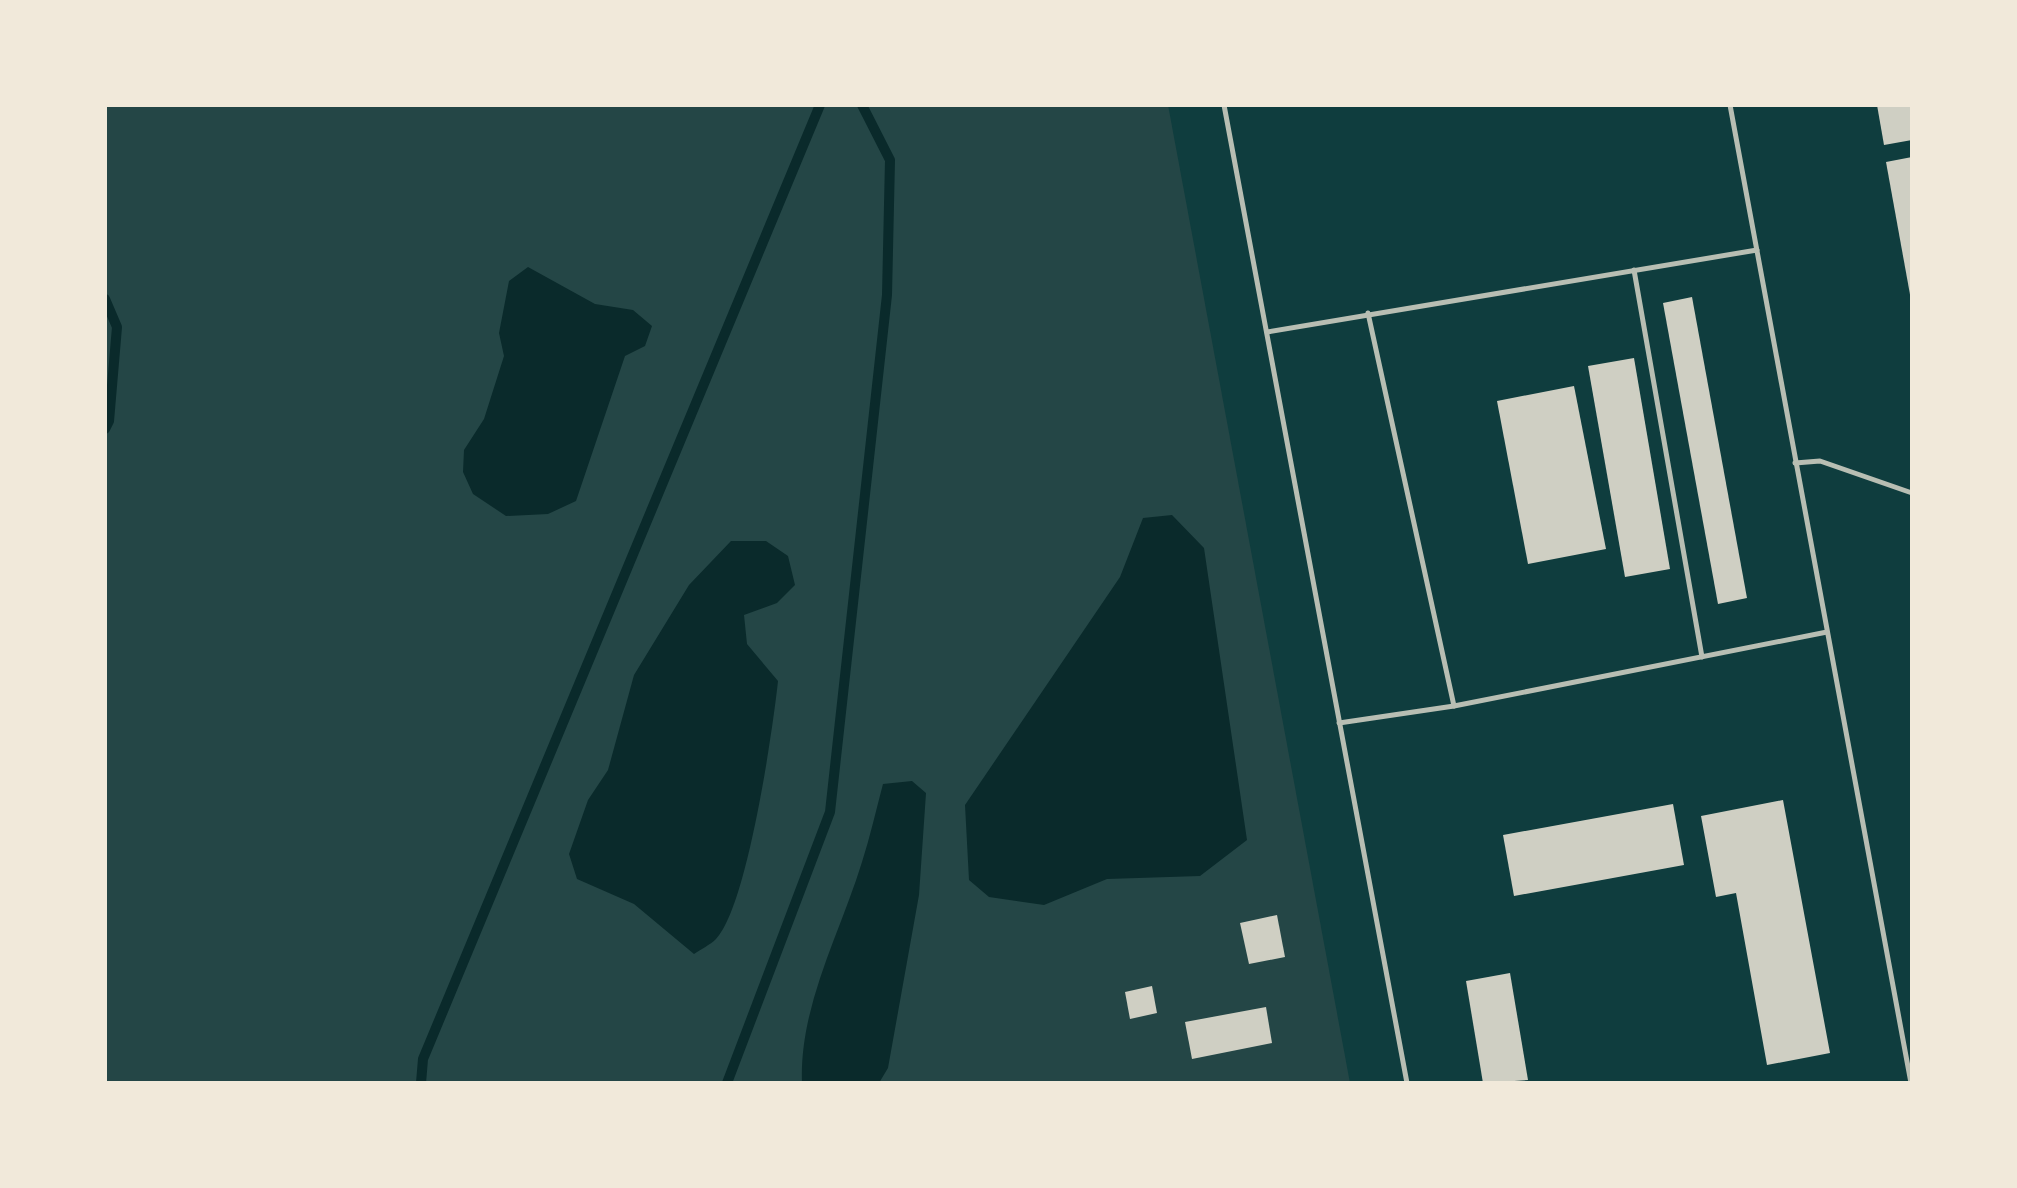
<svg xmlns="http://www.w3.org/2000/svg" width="2017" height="1188" viewBox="0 0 2017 1188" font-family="Commissioner,sans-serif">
  <rect width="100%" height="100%" fill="#0f3d3e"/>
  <polygon fill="#244646" points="105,105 1168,105 1350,1083 105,1083"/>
  <g fill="#0a2a2b">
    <polygon points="528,267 595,304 633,310 652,326 645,346 625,356 576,501 548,514 506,516 473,494 463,472 464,450 484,419 504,356 499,333 509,281"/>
    <polygon points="1172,515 1204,548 1247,840 1200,876 1107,879 1044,905 989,897 969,880 965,805 1120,577 1143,518"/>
    <path d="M731 541H766L788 556 795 585 777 603 744 615 747 644 778 681C773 729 747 908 716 939 710 945 701 949 694 954L634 904 577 879 569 854 588 800 608 770 634 675 689 585Z"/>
    <path d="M912 781 926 793 919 895 888 1068 879 1083H802C799 1006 840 934 862 862 870 837 876 810 883 784Z"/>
  </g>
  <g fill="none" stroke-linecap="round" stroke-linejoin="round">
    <g stroke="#0a2a2b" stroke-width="10">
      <polyline points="105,299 117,327 109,421 105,429"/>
      <polyline points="421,1083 423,1059 820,105"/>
      <polyline points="727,1083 830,812 887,295 890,160 862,105"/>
    </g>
  </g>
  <g fill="#cfcfc3">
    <polygon points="1877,105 1912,105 1912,140 1884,145"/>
    <polygon points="1912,157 1912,300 1911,300 1886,162"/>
    <polygon points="1692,297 1747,598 1718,604 1663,303"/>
    <polygon points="1634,358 1670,569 1625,577 1588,366"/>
    <polygon points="1574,386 1606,549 1528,564 1497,401"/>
    <polygon points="1783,800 1830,1053 1767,1065 1736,893 1716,897 1701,816"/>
    <polygon points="1673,804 1684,865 1514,896 1503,835"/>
    <polygon points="1277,915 1285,957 1249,964 1240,923"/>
    <polygon points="1510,973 1528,1080 1483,1083 1466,981"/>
    <polygon points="1152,986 1157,1013 1130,1019 1125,992"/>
    <polygon points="1266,1007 1272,1043 1192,1059 1185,1022"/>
  </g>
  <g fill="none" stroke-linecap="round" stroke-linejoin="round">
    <g stroke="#b8beb3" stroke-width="5">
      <polyline points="1224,105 1407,1083"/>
      <polyline points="1730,105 1911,1083"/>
      <polyline points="1634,270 1702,657"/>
      <polyline points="1368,313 1454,706"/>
      <polyline points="1267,332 1757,250"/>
      <polyline points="1795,463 1820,461 1912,493"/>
      <polyline points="1339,723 1454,706 1827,632"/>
    </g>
  </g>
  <rect width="2017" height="1188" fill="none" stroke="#f1e9da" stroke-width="214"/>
</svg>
